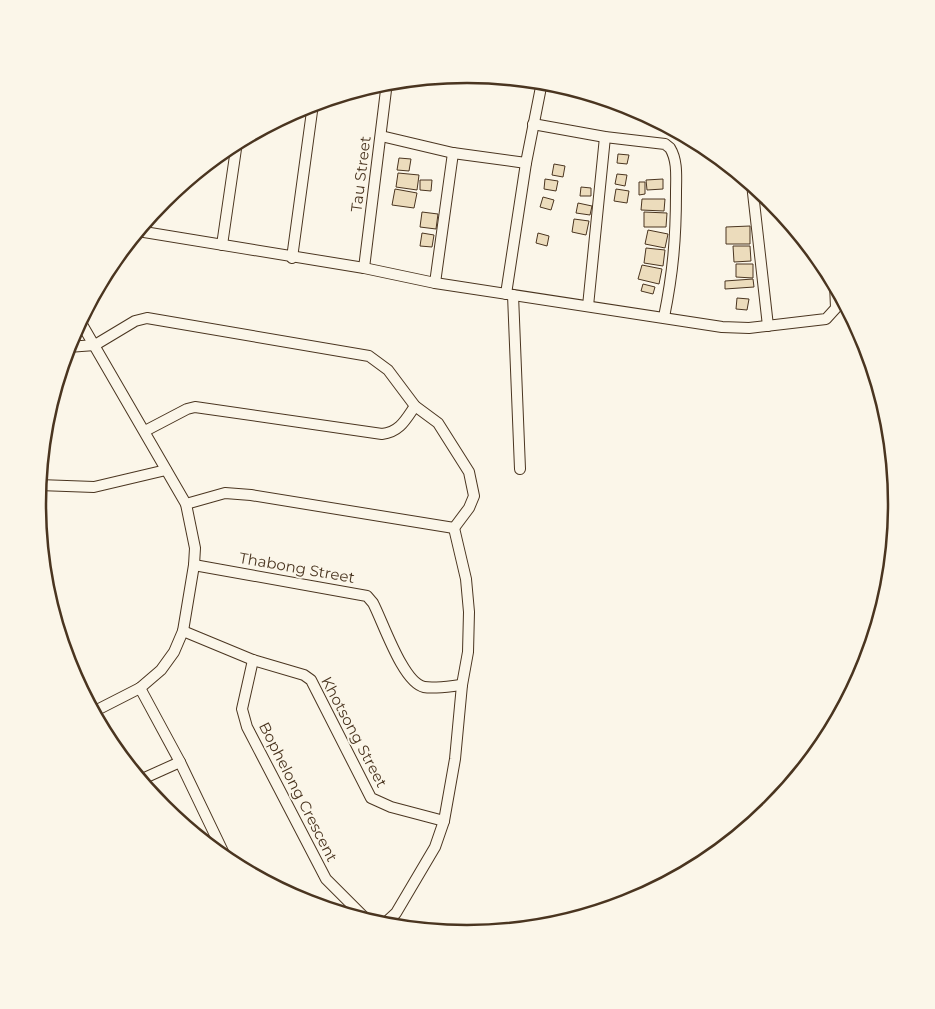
<svg xmlns="http://www.w3.org/2000/svg" width="935" height="1009" viewBox="0 0 935 1009" font-family="Montserrat,sans-serif">
  <rect width="100%" height="100%" fill="#fbf6e9"/>
  <g fill="#ecdcbc" stroke="#4a3520">
    <polygon points="618,154 629,155 627,164 617,163"/>
    <polygon points="399,158 411,159 409,171 397,170"/>
    <polygon points="554,164 565,166 563,177 552,175"/>
    <polygon points="398,173 419,175 417,190 396,187"/>
    <polygon points="617,174 627,175 625,186 615,184"/>
    <polygon points="545,179 558,181 556,191 544,189"/>
    <polygon points="663,179 663,189 647,190 646,180"/>
    <polygon points="420,180 432,180 431,191 420,190"/>
    <polygon points="639,182 645,182 645,194 639,195"/>
    <polygon points="581,187 591,188 591,196 580,196"/>
    <polygon points="395,189 417,193 414,208 392,205"/>
    <polygon points="616,189 629,191 627,203 614,201"/>
    <polygon points="543,197 554,200 551,210 540,207"/>
    <polygon points="642,199 665,199 664,211 641,210"/>
    <polygon points="578,203 592,206 590,215 576,213"/>
    <polygon points="422,212 438,214 436,229 420,227"/>
    <polygon points="644,212 667,213 666,227 644,227"/>
    <polygon points="574,219 589,221 586,235 572,232"/>
    <polygon points="750,226 750,244 726,244 726,227"/>
    <polygon points="648,230 668,234 665,248 645,244"/>
    <polygon points="422,233 434,235 432,247 420,246"/>
    <polygon points="538,233 549,236 547,246 536,243"/>
    <polygon points="733,246 750,246 751,261 734,262"/>
    <polygon points="646,248 665,250 663,266 644,263"/>
    <polygon points="736,264 753,264 753,278 736,277"/>
    <polygon points="642,265 662,269 659,284 638,279"/>
    <polygon points="753,279 754,287 725,289 725,281"/>
    <polygon points="643,284 655,287 653,294 641,291"/>
    <polygon points="737,298 749,299 747,310 736,309"/>
  </g>
  <g fill="none" stroke-linecap="round" stroke-linejoin="round">
    <g stroke="#4a3520" stroke-width="12">
      <g id="street">
        <path d="M533 124 605 137 665 144 670 148C678 161 676 178 676 193 676 238 673 273 664 317"/>
        <polyline points="381,136 453,153 526,163"/>
        <polyline points="752,184 768,326"/>
        <polyline points="138,231 364,268 435,283 722,327 749,328 826,319 836,308 835,284"/>
        <polyline points="222,245 237,142"/>
        <polyline points="292,258 313,104"/>
        <polyline points="364,268 387,82"/>
        <polyline points="435,283 453,153"/>
        <polyline points="506,294 526,163 542,82"/>
        <polyline points="513,295 520,469"/>
        <polyline points="588,306 605,137"/>
        <polyline points="80,321 186,504 195,548 194,565 183,631 174,652 161,670 140,688 93,712"/>
        <polyline points="68,347 95,345 135,321 147,318 369,356 388,370 415,406 438,423 469,472 474,496 469,508 454,528"/>
        <polyline points="45,427 47,417"/>
        <path d="M145 431 187 409 195 407 382 434C400 432 406 419 415 406"/>
        <polyline points="39,485 94,487 166,470"/>
        <polyline points="186,504 225,493 251,495 454,528"/>
        <path d="M194 565 367 596 373 603C383 622 403 683 424 687 435 689 451 686 462 685"/>
        <polyline points="183,631 253,660 304,675 311,680 371,798 391,807 444,821"/>
        <polyline points="253,660 242,709 247,727 326,879 369,922"/>
        <polyline points="140,688 180,762 228,862"/>
        <polyline points="140,780 180,762"/>
        <polyline points="382,926 396,913 435,847 444,821 455,759 462,685 468,652 469,612 466,579 454,528"/>
      </g>
    </g>
    <use href="#street" stroke="#fbf6e9" stroke-width="10"/>
  </g>
  <g text-anchor="middle" stroke-width="4" stroke-linejoin="round" paint-order="stroke">
    <g font-size="15" fill="#4a3520" stroke="#fbf6e9">
      <text transform="translate(361 174) rotate(-83)" y="5">Tau Street</text>
      <text transform="translate(297 568) rotate(10)" y="5">Thabong Street</text>
      <text transform="translate(354 732) rotate(62)" y="5">Khotsong Street</text>
      <text transform="translate(298 792) rotate(63)" y="5">Bophelong Crescent</text>
    </g>
  </g>
  <path d="M0 0H935V1009H0ZM46 504a421 421 0 1 1 842 0a421 421 0 1 1-842 0Z" fill="#fbf6e9" fill-rule="evenodd"/>
  <path fill="none" stroke="#4a3520" stroke-width="2.5" d="M46 504a421 421 0 1 1 842 0a421 421 0 1 1-842 0Z"/>
</svg>
